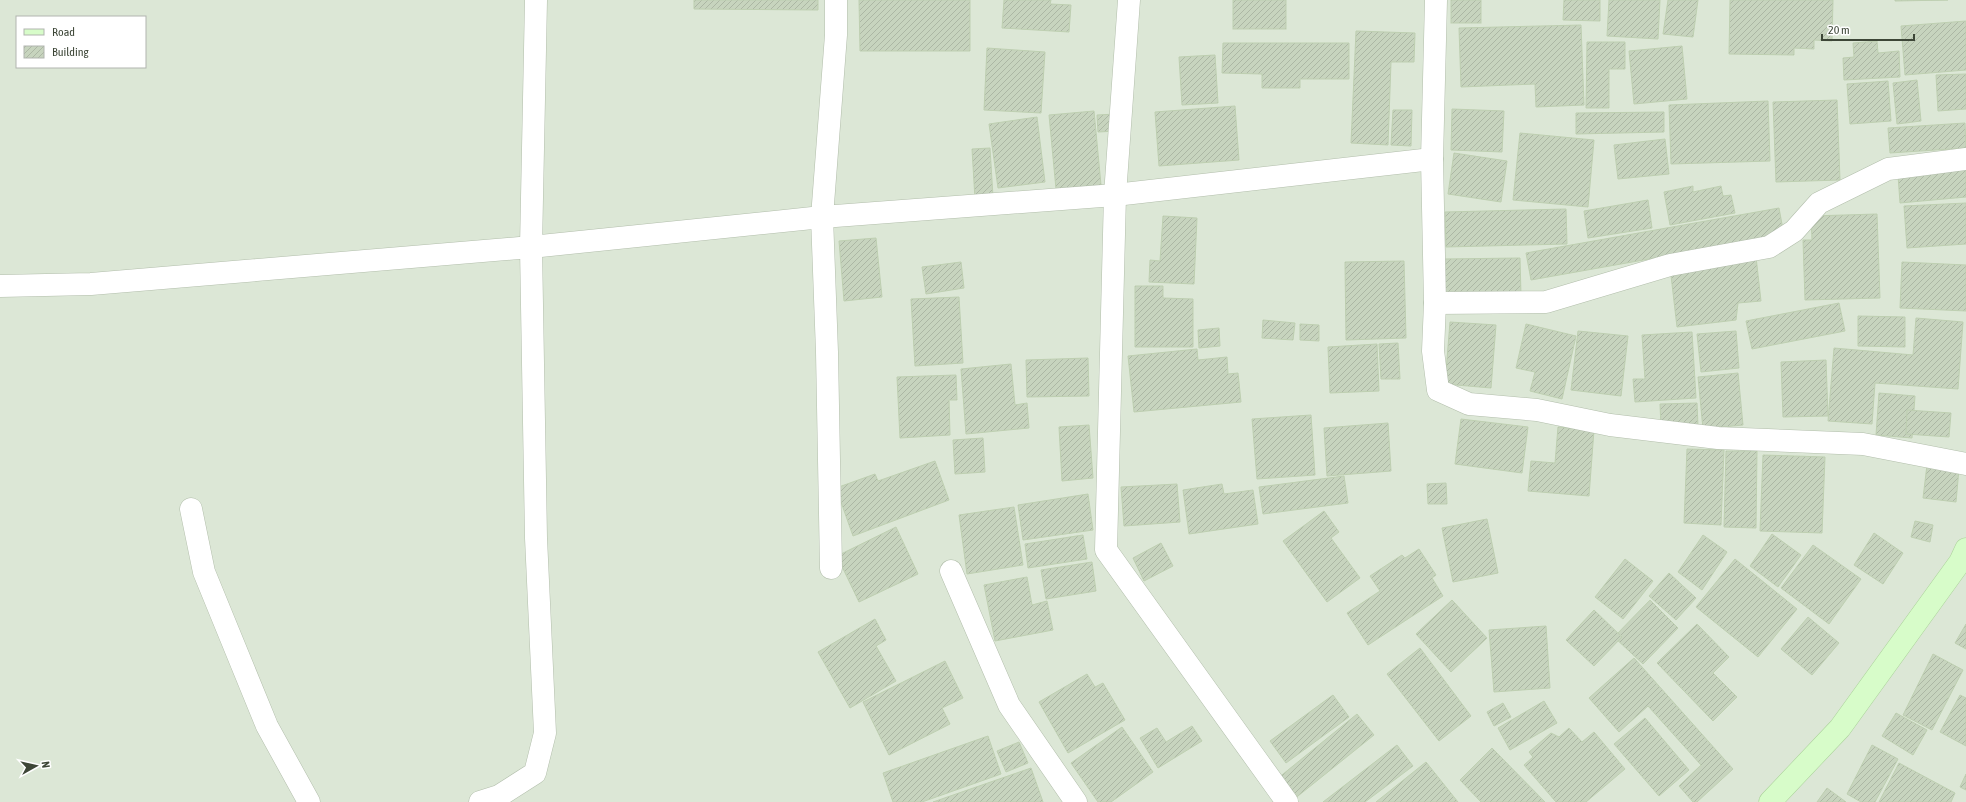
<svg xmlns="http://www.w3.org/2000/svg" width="1966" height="802" viewBox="0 0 1966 802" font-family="'Asap Condensed',sans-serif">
  <defs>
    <pattern id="building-hatch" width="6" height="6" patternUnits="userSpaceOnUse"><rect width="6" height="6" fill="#c7d4be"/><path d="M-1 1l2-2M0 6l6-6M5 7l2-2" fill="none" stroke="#acb7a4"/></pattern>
  </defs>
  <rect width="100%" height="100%" fill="#ecf3e8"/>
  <path fill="#dce7d6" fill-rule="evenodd" d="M0 0H1966V802H0ZM17 17H145V67H17Z"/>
  <g fill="url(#building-hatch)" stroke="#becfb1">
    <polygon points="694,0 818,0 818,10 694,9"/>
    <polygon points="859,0 970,0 970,51 860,51"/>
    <polygon points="1004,0 1051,0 1050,4 1071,5 1069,32 1002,28"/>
    <rect x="1233" y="0" width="53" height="29"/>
    <rect x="1451" y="0" width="30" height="23"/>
    <polygon points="1564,0 1600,0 1600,21 1563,20"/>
    <polygon points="1609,0 1660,0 1658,39 1607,36"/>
    <polygon points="1668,0 1698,0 1693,37 1663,34"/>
    <polygon points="1730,0 1833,0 1832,41 1814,40 1814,49 1794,48 1794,55 1729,54"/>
    <polygon points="1895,0 1948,0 1895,1"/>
    <polygon points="1966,21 1966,70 1905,75 1901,26"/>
    <polygon points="1581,25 1584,105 1536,107 1535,84 1461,87 1459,28"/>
    <polygon points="1356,31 1415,33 1414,62 1391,62 1388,145 1351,143"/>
    <polygon points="1877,41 1878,53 1899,51 1900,77 1844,80 1843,58 1854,57 1853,43"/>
    <polygon points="1587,42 1625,42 1625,69 1609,69 1609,108 1586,108"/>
    <polygon points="1223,43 1349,43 1349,79 1300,79 1300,88 1262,88 1262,74 1222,73"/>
    <polygon points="1682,46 1687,99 1634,104 1629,51"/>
    <polygon points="987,48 1045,52 1041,113 984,110"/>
    <polygon points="1215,55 1218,103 1182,105 1179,57"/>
    <polygon points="1966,74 1966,109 1938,111 1936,75"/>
    <polygon points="1917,80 1921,121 1897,124 1893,83"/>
    <polygon points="1888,81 1891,121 1850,124 1847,84"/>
    <polygon points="1837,100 1840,180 1776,182 1773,102"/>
    <polygon points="1768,101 1770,161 1671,164 1669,105"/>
    <polygon points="1235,106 1239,160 1159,166 1155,112"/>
    <polygon points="1452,109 1504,111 1502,152 1451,150"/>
    <polygon points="1393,110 1412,110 1411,146 1391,145"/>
    <polygon points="1094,111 1101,185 1056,189 1049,115"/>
    <polygon points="1664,112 1664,132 1576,134 1576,113"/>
    <polygon points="1116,114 1117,131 1098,132 1097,115"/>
    <polygon points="1037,117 1045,182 998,188 989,124"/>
    <polygon points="1965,123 1966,148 1890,153 1888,128"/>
    <polygon points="1520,133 1594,140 1588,207 1513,200"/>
    <polygon points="1665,139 1669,174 1618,179 1614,145"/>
    <polygon points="990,148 993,197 975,199 972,149"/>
    <polygon points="1454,153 1507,161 1501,202 1448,194"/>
    <polygon points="1966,169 1966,197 1900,203 1898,175"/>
    <polygon points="1693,186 1693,192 1721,186 1723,196 1731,195 1735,213 1670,225 1664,192"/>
    <polygon points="1648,200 1652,228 1588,238 1584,211"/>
    <polygon points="1966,203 1966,244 1907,248 1904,206"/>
    <polygon points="1779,208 1784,235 1531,280 1526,253"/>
    <polygon points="1566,209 1567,244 1446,247 1445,212"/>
    <polygon points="1877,214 1880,298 1805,300 1803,240 1812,240 1811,216"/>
    <polygon points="1163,216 1197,218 1194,284 1149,282 1150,260 1160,261"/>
    <polygon points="876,238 882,297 844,301 839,241"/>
    <polygon points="1756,257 1761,301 1738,303 1736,320 1677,327 1670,267"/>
    <polygon points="1520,258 1521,296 1443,297 1443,259"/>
    <polygon points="1404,261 1406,338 1346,340 1345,262"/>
    <polygon points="961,262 964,288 926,294 922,267"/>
    <polygon points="1902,262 1966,265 1966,311 1900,308"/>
    <polygon points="1135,286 1163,286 1163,298 1193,299 1193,347 1135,347"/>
    <polygon points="959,297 963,363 915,366 911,299"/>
    <polygon points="1839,303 1845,331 1752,349 1746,321"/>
    <polygon points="1858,316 1905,317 1905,347 1858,346"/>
    <polygon points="1916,318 1963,322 1958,389 1875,383 1872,424 1828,421 1834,348 1913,355"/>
    <polygon points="1263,320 1295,323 1293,340 1262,338"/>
    <polygon points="1450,322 1496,325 1491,388 1445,384"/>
    <polygon points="1300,324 1319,325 1319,341 1300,340"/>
    <polygon points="1526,324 1576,336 1562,399 1530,391 1535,372 1516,368"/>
    <polygon points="1219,328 1220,346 1199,348 1198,330"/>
    <polygon points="1578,331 1628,336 1621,396 1571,390"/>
    <polygon points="1736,331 1739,368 1701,372 1697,334"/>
    <polygon points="1692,332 1696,398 1635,402 1633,379 1645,379 1642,335"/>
    <polygon points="1398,343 1400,379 1381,379 1379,344"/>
    <polygon points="1377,344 1379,391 1330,393 1328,347"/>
    <polygon points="1197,349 1198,360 1227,357 1228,374 1238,373 1241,402 1134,412 1128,356"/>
    <polygon points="1088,358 1089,396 1027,397 1026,360"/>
    <polygon points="1826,360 1828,416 1783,417 1781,362"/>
    <polygon points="1011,364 1015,405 1027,403 1029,428 966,434 961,369"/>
    <polygon points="1738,373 1743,425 1703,429 1698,377"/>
    <polygon points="956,375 957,400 949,400 950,435 900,438 897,377"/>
    <polygon points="1879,393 1915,396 1912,438 1876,435"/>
    <polygon points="1697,403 1698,426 1661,427 1660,404"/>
    <polygon points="1907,410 1951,413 1949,437 1906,434"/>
    <polygon points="1311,415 1315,475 1257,479 1252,419"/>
    <polygon points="1461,419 1528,427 1522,473 1455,464"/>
    <polygon points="1388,423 1391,471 1327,476 1324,428"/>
    <polygon points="1089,425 1093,478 1062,481 1059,427"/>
    <polygon points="1558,427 1594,430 1589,496 1528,491 1531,461 1555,463"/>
    <polygon points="983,438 985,472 955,474 953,440"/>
    <polygon points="1687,449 1724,450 1721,525 1684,523"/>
    <polygon points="1726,451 1757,451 1756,528 1724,527"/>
    <polygon points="1763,455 1825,457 1822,533 1760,531"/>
    <polygon points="935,461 949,500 853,536 836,488 875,474 878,481"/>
    <polygon points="1927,465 1959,469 1956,502 1923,498"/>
    <polygon points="1344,476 1348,503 1263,514 1259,487"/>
    <polygon points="1446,483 1447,504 1428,504 1427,484"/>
    <polygon points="1177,484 1180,522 1124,526 1121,487"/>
    <polygon points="1222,484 1224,494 1253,490 1258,524 1189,534 1183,490"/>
    <polygon points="1088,494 1093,530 1023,540 1018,505"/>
    <polygon points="1014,507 1023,565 967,574 959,515"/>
    <polygon points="1324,511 1339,532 1331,538 1360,578 1327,602 1283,541"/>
    <polygon points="1487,519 1498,573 1453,582 1442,528"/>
    <polygon points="1915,521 1933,525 1930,542 1911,537"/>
    <polygon points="896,527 918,574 859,602 837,556"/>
    <polygon points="1874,533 1903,553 1883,584 1854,565"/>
    <polygon points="1772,534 1801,555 1778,587 1750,566"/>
    <polygon points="1083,535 1087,559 1028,568 1025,544"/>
    <polygon points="1703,535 1727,552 1702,590 1678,572"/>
    <polygon points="1161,543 1173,566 1144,581 1133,558"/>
    <polygon points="1813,545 1861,579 1829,624 1781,588"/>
    <polygon points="1419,549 1436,575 1432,578 1443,596 1368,645 1347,613 1380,591 1370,576 1402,555 1405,558"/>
    <polygon points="1625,559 1653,581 1623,619 1595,597"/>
    <polygon points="1735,559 1797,609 1758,657 1696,607"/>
    <polygon points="1092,562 1096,591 1046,599 1041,570"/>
    <polygon points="1669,573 1696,598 1676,620 1649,596"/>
    <polygon points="1027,577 1032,605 1047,601 1053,630 995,641 984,585"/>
    <polygon points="1452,600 1487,638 1451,672 1416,634"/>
    <polygon points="1650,600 1678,628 1643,664 1614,637"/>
    <polygon points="1594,610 1622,637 1594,666 1566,640"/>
    <polygon points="1808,617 1839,643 1812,675 1781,649"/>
    <polygon points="875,619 886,640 876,646 896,681 850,708 818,652"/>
    <polygon points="1697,624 1729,657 1713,673 1737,697 1713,721 1657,663"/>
    <polygon points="1966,624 1966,649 1955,643"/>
    <polygon points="1546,626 1550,688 1494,692 1489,630"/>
    <polygon points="1420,648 1471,716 1439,741 1387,674"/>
    <polygon points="1933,654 1963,670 1932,730 1903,715"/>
    <polygon points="1634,658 1733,769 1697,802 1693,802 1679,786 1701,765 1648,706 1619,732 1589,698"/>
    <polygon points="945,661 963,698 942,708 950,724 889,755 863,702"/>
    <polygon points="1087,674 1095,687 1103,683 1125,720 1068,753 1039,702"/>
    <polygon points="1333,695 1349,717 1286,763 1270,741"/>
    <polygon points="1960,695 1966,698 1966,746 1940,732"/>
    <polygon points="1544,701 1557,723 1510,750 1498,728"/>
    <polygon points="1503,703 1511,717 1494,726 1487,712"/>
    <polygon points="1896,713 1927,730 1913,755 1882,736"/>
    <polygon points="1357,714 1374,735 1293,800 1277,779"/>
    <polygon points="1645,718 1689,770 1659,796 1614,744"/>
    <polygon points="1192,726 1202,741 1158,768 1140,738 1157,728 1166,742"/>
    <polygon points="1122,727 1153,772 1111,802 1098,802 1071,763"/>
    <polygon points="1569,728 1582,742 1594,732 1625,769 1586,802 1556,802 1524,765 1533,757 1529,752 1551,733 1559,737"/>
    <polygon points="988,736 1001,774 922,802 893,802 883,773"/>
    <polygon points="1019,742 1028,763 1006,772 997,751"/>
    <polygon points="1397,745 1413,766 1365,802 1323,802"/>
    <polygon points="1872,745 1898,759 1875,802 1861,802 1847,794"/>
    <polygon points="1492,748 1545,802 1481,802 1460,780"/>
    <polygon points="1426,762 1458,802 1376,802"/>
    <polygon points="1899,763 1955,793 1951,802 1879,802"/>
    <polygon points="1031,768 1043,802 933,802"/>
    <polygon points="1966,774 1966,790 1960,787"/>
    <polygon points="1827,788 1846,802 1817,802"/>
  </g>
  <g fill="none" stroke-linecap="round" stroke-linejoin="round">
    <g stroke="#b2beab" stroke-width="23">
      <g id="street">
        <polyline points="1129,0 1115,195 1106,550 1287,802"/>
        <polyline points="1436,0 1432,159 1435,303 1433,351 1438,390 1469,404 1537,410 1610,425 1718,438 1863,444 1966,464"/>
        <polyline points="0,286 91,284 531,247 822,217 1115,195 1432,159"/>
        <polyline points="1435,303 1546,302 1670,265 1769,247 1794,231 1819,203 1888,169 1966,159"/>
        <polyline points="191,509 204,572 267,726 309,802"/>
        <polyline points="831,568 827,352 822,217 836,35 836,0"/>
        <polyline points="951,571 1009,705 1076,802"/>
        <polyline points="480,802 499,796 535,773 545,733 536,538 531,247 536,0"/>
      </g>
    </g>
    <g stroke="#aad199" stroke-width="23">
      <polyline id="secondary" points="1770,802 1840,728 1960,562 1966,549"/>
    </g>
    <use href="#street" stroke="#fff" stroke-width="22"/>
    <use href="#secondary" stroke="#d7fcc9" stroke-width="22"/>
  </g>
  <rect x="16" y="16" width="130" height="52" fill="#ffffff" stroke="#b1b5af"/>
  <rect x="24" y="29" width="20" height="6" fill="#d7fcc9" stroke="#b1b5af"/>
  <text x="52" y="36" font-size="12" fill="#3d4637">Road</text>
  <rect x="24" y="46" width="20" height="12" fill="url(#building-hatch)" stroke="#b1b5af"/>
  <text x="52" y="56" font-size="12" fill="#3d4637">Building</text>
  <g transform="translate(36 766) rotate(82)" stroke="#ffffff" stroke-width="3" paint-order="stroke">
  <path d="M0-3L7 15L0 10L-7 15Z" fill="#3d4637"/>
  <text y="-6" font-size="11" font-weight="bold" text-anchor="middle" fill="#3d4637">N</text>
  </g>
  <path d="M1822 34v6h92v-6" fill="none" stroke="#3d4637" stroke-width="2"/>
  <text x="1828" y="34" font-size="12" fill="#3d4637" stroke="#ffffff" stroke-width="3" paint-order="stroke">20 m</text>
</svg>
